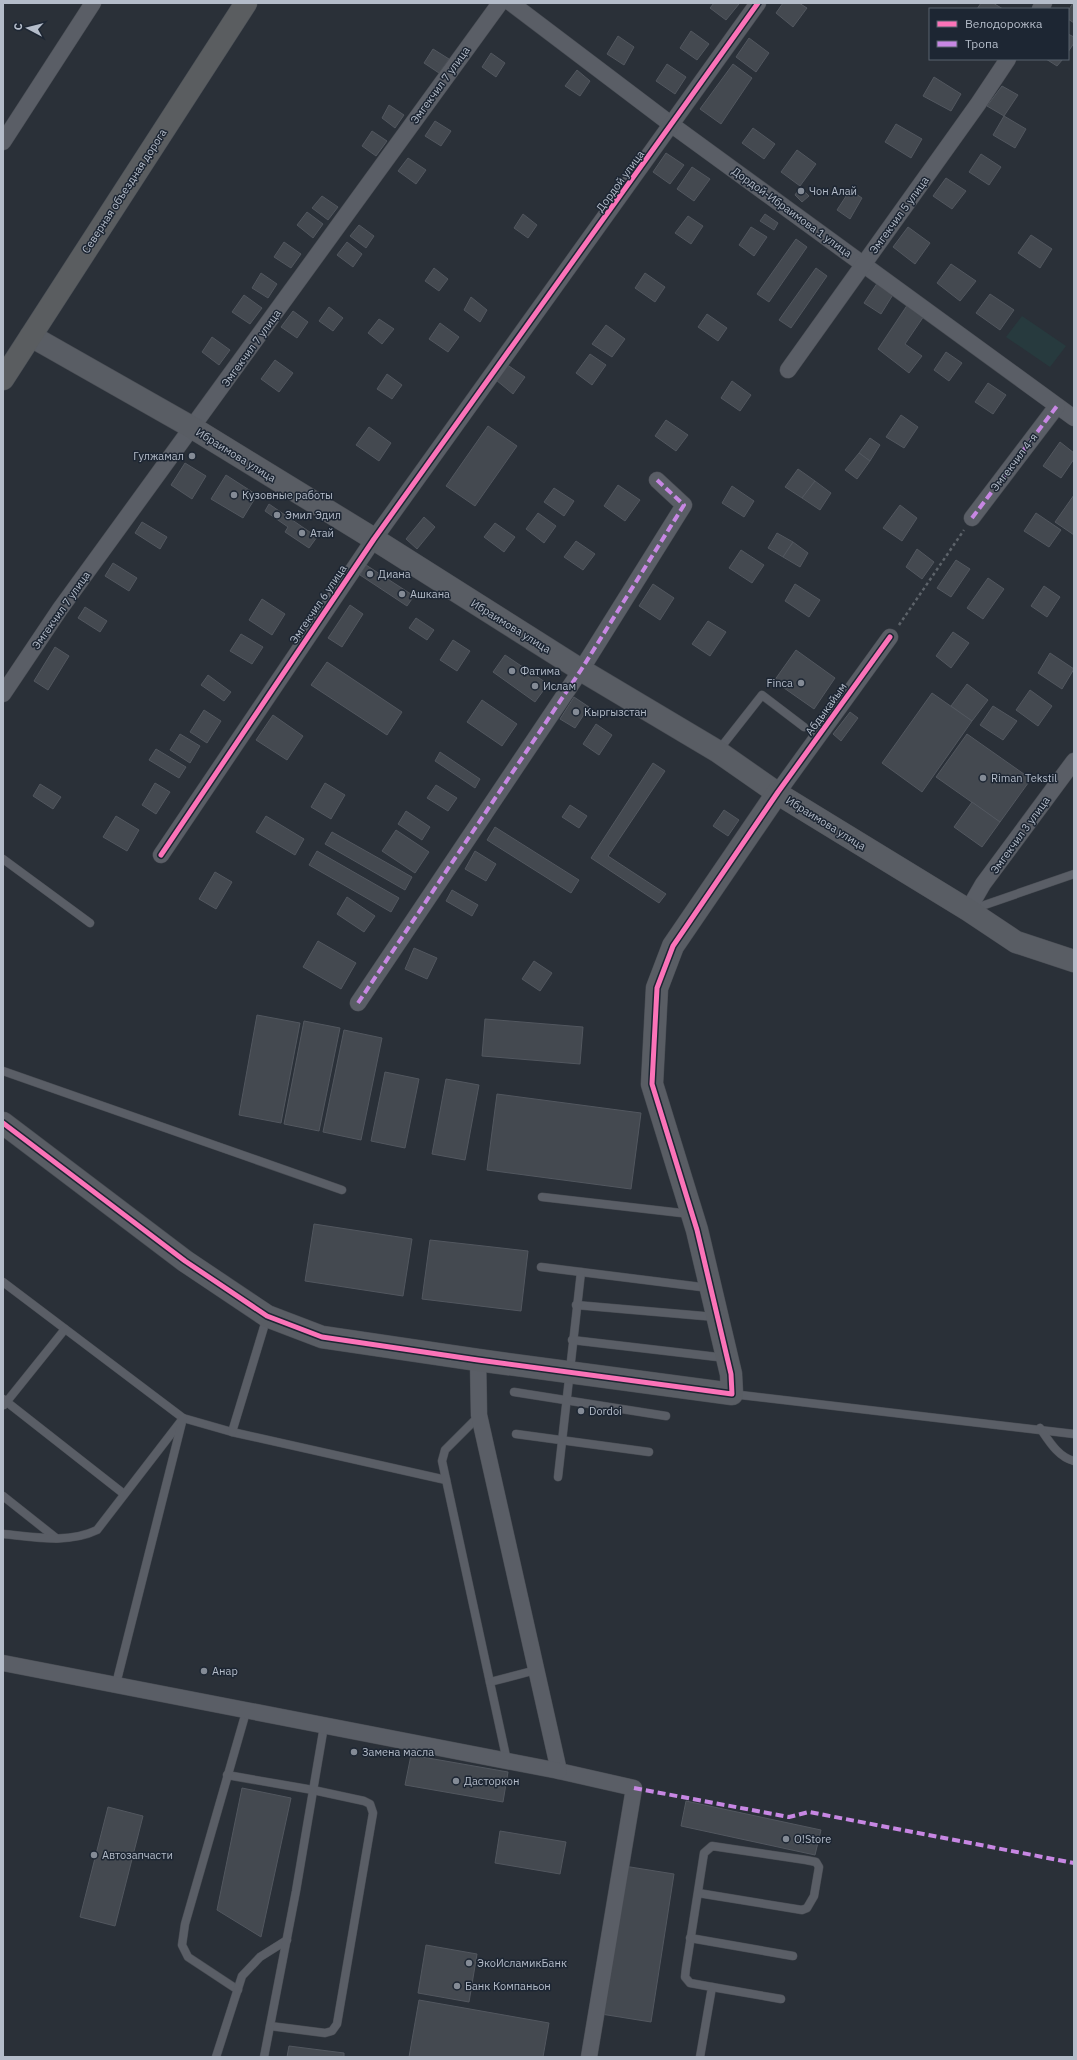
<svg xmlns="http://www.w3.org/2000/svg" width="1077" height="2060" viewBox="0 0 1077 2060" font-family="'IBM Plex Sans',sans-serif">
  <rect width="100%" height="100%" fill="#2a3038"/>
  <polygon fill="#273a3e" points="1022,316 1066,346 1050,367 1006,337"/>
  <g fill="#444950" stroke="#52575f">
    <polygon points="714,3 738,3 739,4 726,20 710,8"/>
    <polygon points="783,3 799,3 807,8 793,27 776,13"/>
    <polygon points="981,3 993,3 1003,9 977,9"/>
    <polygon points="1073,3 1074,3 1074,23 1068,19 1068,11"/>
    <polygon points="691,31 709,44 697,60 680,48"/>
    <polygon points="1068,34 1074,37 1074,43 1068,52"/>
    <polygon points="618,36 634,47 624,65 607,54"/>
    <polygon points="749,38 769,53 756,72 736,57"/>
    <polygon points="433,49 449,59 439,73 424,63"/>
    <polygon points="491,53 505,63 496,77 482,67"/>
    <polygon points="1046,59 1063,59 1057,66"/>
    <polygon points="667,64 686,77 675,94 656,81"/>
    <polygon points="733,64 752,78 721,124 700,109"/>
    <polygon points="577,70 590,81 580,96 565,86"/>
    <polygon points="934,77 961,94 951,111 923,96"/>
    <polygon points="1002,86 1018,95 1004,116 987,106"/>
    <polygon points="389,105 404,115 395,128 382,118"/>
    <polygon points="1004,116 1026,129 1015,148 993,135"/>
    <polygon points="435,121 451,131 441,146 425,136"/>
    <polygon points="896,124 922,139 911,158 885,142"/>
    <polygon points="753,128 775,144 764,159 742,143"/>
    <polygon points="372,131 387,141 376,156 362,146"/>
    <polygon points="797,150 816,164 800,186 781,172"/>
    <polygon points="666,153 684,165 670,184 653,172"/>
    <polygon points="981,154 1001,167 989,185 969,172"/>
    <polygon points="408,158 426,170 416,184 398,171"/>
    <polygon points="692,167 710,179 694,201 677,189"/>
    <polygon points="946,178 966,191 952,209 933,196"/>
    <polygon points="800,187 809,196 802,202 795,195"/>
    <polygon points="850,190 862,198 850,219 837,210"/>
    <polygon points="322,196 338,207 328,220 312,208"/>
    <polygon points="307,212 323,224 313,238 297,225"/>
    <polygon points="523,214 537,225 528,238 514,228"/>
    <polygon points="765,214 778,223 774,230 760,221"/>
    <polygon points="688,216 703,226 691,244 675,233"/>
    <polygon points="359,225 374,236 366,248 350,236"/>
    <polygon points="751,227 767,237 754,256 739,245"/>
    <polygon points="908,227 930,243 915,264 893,247"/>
    <polygon points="1031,235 1052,249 1040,268 1018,253"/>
    <polygon points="796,239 807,247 769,302 757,294"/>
    <polygon points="284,242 301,254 291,268 274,257"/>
    <polygon points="347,242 362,254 353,267 337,255"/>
    <polygon points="951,264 976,281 960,301 937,283"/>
    <polygon points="434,268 448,279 439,291 425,281"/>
    <polygon points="816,268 827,276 791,328 779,320"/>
    <polygon points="261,273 277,284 268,298 252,288"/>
    <polygon points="645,273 665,287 655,302 635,288"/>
    <polygon points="878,282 894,293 881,314 864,303"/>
    <polygon points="990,294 1014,310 1000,330 976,313"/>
    <polygon points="244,295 262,308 250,324 232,312"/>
    <polygon points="471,297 487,310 480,322 464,310"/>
    <polygon points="908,304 924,316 905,344 922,356 909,373 878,349"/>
    <polygon points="329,307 343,318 333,331 319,321"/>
    <polygon points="293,311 308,322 297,338 281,327"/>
    <polygon points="707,314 727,328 718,341 698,327"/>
    <polygon points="379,319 394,329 382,344 368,333"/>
    <polygon points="440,323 459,337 448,352 429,339"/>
    <polygon points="606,325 625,339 612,357 592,344"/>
    <polygon points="212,337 230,350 219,365 202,352"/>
    <polygon points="946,352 962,363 949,381 934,370"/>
    <polygon points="590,354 606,365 592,385 576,373"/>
    <polygon points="275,360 293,373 279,392 261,379"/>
    <polygon points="506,364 525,377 513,394 496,380"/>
    <polygon points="387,374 402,385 392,399 377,389"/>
    <polygon points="732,381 751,395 740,411 721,398"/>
    <polygon points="988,383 1006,395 993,414 975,402"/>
    <polygon points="901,415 918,427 904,448 886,437"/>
    <polygon points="666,420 688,435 676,451 655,436"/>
    <polygon points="488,426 517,446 475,506 446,486"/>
    <polygon points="369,427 391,443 379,461 356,445"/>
    <polygon points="870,438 880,445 870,461 859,453"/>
    <polygon points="1060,442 1074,453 1074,459 1061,478 1043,466"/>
    <polygon points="859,453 870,461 857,479 845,470"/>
    <polygon points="185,463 206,476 192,499 171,485"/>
    <polygon points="798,469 815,481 802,498 785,487"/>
    <polygon points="226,475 257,495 243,518 211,499"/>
    <polygon points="815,481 831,493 820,510 802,498"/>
    <polygon points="618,485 640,500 625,521 604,506"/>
    <polygon points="732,486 754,501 744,517 722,503"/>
    <polygon points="554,488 574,501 564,516 544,502"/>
    <polygon points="1074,495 1074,535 1055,522"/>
    <polygon points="269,504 317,537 309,548 285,532 288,527 265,511"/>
    <polygon points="900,505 917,518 902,541 883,528"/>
    <polygon points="538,513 556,526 544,543 526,529"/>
    <polygon points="1036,513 1061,530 1049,547 1024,531"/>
    <polygon points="424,517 435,527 417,549 406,539"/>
    <polygon points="142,522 167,537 160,549 135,533"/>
    <polygon points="495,523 515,537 504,552 484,537"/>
    <polygon points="777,533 793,542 783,557 768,548"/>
    <polygon points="576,541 595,554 583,570 564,557"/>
    <polygon points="793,542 808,553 800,567 783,557"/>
    <polygon points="917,549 934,562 922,579 906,567"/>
    <polygon points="741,550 764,565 752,583 729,568"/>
    <polygon points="956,560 970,569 951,597 937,588"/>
    <polygon points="113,563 137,578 129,591 105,576"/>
    <polygon points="366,565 414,596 407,606 360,575"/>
    <polygon points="988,578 1004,589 983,619 967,608"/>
    <polygon points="653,584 674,598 660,620 639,606"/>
    <polygon points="795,584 820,600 809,617 785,601"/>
    <polygon points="1044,586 1060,597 1047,617 1031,606"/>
    <polygon points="262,599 285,614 272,635 249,620"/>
    <polygon points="350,605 363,614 342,647 328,638"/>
    <polygon points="85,607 107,621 100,632 78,618"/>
    <polygon points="416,618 434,630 427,640 409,628"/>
    <polygon points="708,621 726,632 710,656 692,644"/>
    <polygon points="953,632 969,643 951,668 936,656"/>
    <polygon points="241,634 263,647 252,664 230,651"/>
    <polygon points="453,640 470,651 457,671 440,660"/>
    <polygon points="55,647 69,656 48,690 34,681"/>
    <polygon points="796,650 835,678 814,709 774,681"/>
    <polygon points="1050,653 1074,669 1062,689 1038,673"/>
    <polygon points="505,655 548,684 535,702 493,672"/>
    <polygon points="327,662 402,712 387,735 311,685"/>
    <polygon points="208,675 231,692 224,701 201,685"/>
    <polygon points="967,684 988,700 972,721 951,706"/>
    <polygon points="1030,690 1052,706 1038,726 1016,710"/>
    <polygon points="932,693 972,721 922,792 882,763"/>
    <polygon points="574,697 589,707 575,728 560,719"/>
    <polygon points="482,700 517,724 502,746 467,722"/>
    <polygon points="993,706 1017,721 1003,740 980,725"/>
    <polygon points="204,710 221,721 207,743 190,732"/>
    <polygon points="850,712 858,718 841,741 833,734"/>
    <polygon points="273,715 303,736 287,760 256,740"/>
    <polygon points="596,724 612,735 599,755 583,744"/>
    <polygon points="180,734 200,746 190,763 170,750"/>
    <polygon points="967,734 1031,779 1000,822 936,777"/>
    <polygon points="156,749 186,767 179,778 149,760"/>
    <polygon points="440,752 480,779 475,788 435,761"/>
    <polygon points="653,763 665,771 608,856 666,894 659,903 591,858"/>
    <polygon points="155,783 170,792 156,814 142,805"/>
    <polygon points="325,783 345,795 331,819 311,807"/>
    <polygon points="40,784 61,797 53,809 33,796"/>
    <polygon points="436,785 457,798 448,811 427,798"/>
    <polygon points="972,802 1000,822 982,847 954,827"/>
    <polygon points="570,805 587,816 579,828 562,817"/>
    <polygon points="724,810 739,820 728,836 713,826"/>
    <polygon points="406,811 430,827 422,840 398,824"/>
    <polygon points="116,816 139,830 127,851 103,837"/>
    <polygon points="266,816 304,839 295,855 256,832"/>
    <polygon points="495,827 579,880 571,893 487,840"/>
    <polygon points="396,830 429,852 415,873 382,851"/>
    <polygon points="332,832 412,877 405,890 325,844"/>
    <polygon points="317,851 399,898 391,912 309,865"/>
    <polygon points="475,851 496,864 486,881 465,869"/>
    <polygon points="215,872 232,882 216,909 199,899"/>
    <polygon points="452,890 478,905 472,916 446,901"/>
    <polygon points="347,897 375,916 364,932 337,914"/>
    <polygon points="318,941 356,963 341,989 303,967"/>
    <polygon points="414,948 437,958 427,979 405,969"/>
    <polygon points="534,961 552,973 540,991 522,979"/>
    <polygon points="257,1015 300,1023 281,1123 239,1115"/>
    <polygon points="485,1019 583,1027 580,1064 482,1056"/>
    <polygon points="304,1021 340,1028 319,1131 284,1124"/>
    <polygon points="344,1030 382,1038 361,1140 323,1132"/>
    <polygon points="385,1072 419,1079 405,1148 371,1141"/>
    <polygon points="446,1079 479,1085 465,1160 432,1154"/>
    <polygon points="497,1094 641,1113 631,1189 487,1170"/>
    <polygon points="314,1224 412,1239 403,1296 305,1281"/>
    <polygon points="430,1240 528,1251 521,1311 422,1299"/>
    <polygon points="411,1755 508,1772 503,1802 405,1785"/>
    <polygon points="242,1788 291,1798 261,1937 217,1910"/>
    <polygon points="686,1801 821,1830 815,1855 681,1826"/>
    <polygon points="108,1807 143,1816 115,1926 80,1917"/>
    <polygon points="500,1831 566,1842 560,1874 495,1863"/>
    <polygon points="624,1866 674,1874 651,2022 601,2014"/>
    <polygon points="426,1945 477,1954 469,2002 418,1993"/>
    <polygon points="419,2000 549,2023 543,2057 409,2057"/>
    <polygon points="289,2046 344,2053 344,2057 287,2057"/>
  </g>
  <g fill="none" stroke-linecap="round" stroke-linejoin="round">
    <g stroke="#484c53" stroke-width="9">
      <g id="lane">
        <polyline points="718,751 762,695 804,727"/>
        <polyline points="3,859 90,923"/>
        <polyline points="973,909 1074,874"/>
        <polyline points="3,1071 342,1190"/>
        <polyline points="542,1197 690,1214"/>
        <polyline points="541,1267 709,1288"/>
        <polyline points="3,1282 183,1418 232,1432 446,1480"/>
        <polyline points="576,1305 715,1317"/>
        <polyline points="572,1340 726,1358"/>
        <polyline points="514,1392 666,1416"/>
        <polyline points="732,1394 1074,1434"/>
        <polyline points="3,1399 124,1494"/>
        <polyline points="4,1405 65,1329"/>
        <polyline points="479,1416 445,1450 442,1461 507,1761"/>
        <path d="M1040 1428C1049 1441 1058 1457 1074 1461"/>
        <polyline points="232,1432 267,1317"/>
        <polyline points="516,1434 649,1452"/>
        <polyline points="558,1477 581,1272"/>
        <polyline points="3,1496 56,1538"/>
        <path d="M3 1534C34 1537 68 1544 97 1530L181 1421"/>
        <polyline points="490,1682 536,1670"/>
        <polyline points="116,1684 183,1418"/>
        <polyline points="227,1775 313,1790 364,1801 370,1804 373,1813 337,2024 332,2031 325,2033 270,2026"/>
        <polyline points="698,1893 802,1910 807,1908 814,1896 819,1867 816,1862 806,1860 712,1846 704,1853 686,1968 685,1977 690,1983 712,1987 700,2057"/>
        <polyline points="690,1938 793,1956"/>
        <polyline points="712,1987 781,1999"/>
        <polyline points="238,1990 188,1957 182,1945 185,1924 246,1712"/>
        <polyline points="216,2057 242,1976 260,1957 287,1940"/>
        <polyline points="264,2057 296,1891 324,1726"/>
      </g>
    </g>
    <g stroke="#484c53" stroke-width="17">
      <g id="street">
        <polyline points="511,3 672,125 1074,418"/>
        <polyline points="1040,9 1044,3"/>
        <polyline points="3,142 93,3"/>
        <polyline points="788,370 978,104 1008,59"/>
        <polyline points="972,518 1057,406"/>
        <polyline points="3,694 60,609 500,3"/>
        <polyline points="778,792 890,637"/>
        <polyline points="161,855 374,539 758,3"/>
        <polyline points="968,910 983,884 1074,761"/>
        <polyline points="358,1003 581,670 684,505 657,480"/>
        <polyline points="478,1360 479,1415 559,1771 634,1788 589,2057"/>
        <polyline points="3,1663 559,1771"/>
      </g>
    </g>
    <g stroke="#484c53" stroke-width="23">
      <g id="secondary">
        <polyline points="31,336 193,428 374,539 581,670 717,751 780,795 968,910 1016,942 1074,961"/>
        <polyline points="3,1123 185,1261 267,1316 322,1337 478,1360 732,1394 731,1374 697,1230 652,1084 657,988 673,946 778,792"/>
      </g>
    </g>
    <g stroke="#474c53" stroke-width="23">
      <polyline id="highway" points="3,379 246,3"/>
    </g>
    <polyline stroke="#5d636a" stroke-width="2.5" stroke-dasharray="3 3" stroke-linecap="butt" points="899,625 964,530"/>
    <use href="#lane" stroke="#5a5e66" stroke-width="8"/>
    <use href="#street" stroke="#5a5e66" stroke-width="16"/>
    <use href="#secondary" stroke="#595d64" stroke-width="22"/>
    <use href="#highway" stroke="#5a5d60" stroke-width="22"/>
    <g stroke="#c787e3" stroke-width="4" stroke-dasharray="8 4" stroke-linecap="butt">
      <polyline points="972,518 1057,406"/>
      <polyline points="358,1003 581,670 684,505 657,480"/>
      <polyline points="634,1788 789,1817 809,1812 1074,1863"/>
    </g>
    <g stroke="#1d2633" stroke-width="8">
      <g id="cycleway">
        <polyline points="161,855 374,539 758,3"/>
        <polyline points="3,1123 185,1261 267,1316 322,1337 478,1360 732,1394 731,1374 697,1230 652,1084 657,988 673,946 778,792 890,637"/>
      </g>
    </g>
    <use href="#cycleway" stroke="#fb73b8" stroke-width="5"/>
  </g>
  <g fill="#848b96" stroke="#1d2633" stroke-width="1.5">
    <circle cx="801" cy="191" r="4"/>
    <circle cx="192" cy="456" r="4"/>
    <circle cx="234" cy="495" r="4"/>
    <circle cx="277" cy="515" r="4"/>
    <circle cx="302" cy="533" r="4"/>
    <circle cx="370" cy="574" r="4"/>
    <circle cx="402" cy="594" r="4"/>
    <circle cx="512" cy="671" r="4"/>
    <circle cx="801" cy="683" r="4"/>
    <circle cx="535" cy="686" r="4"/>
    <circle cx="576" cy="712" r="4"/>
    <circle cx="983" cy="778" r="4"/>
    <circle cx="581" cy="1411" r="4"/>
    <circle cx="204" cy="1671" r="4"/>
    <circle cx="354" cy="1752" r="4"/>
    <circle cx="456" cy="1781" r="4"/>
    <circle cx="786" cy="1839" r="4"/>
    <circle cx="94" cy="1855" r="4"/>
    <circle cx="469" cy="1963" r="4"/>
    <circle cx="457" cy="1986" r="4"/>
  </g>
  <g text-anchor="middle" stroke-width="3" stroke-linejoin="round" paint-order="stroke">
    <g font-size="11" fill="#b4bcc9" stroke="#1d2633">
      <text transform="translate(440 85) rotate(-54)" y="4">Эмгекчил 7 улица</text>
      <text transform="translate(620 181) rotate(-54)" y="4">Дордой улица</text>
      <text transform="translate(124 191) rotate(-57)" y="4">Северная объездная дорога</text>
      <text transform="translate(792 212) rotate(36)" y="4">Дордой-Ибраимова 1 улица</text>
      <text transform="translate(899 215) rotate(-54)" y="4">Эмгекчил 5 улица</text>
      <text transform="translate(251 348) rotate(-54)" y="4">Эмгекчил 7 улица</text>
      <text transform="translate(236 455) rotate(32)" y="4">Ибраимова улица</text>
      <text transform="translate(1014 462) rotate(-53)" y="4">Эмгекчил 4-я</text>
      <text transform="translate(318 604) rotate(-56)" y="4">Эмгекчил 6 улица</text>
      <text transform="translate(61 610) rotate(-55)" y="4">Эмгекчил 7 улица</text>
      <text transform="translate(511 626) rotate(32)" y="4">Ибраимова улица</text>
      <text transform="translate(826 709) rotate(-54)" y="4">Абдыкайым</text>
      <text transform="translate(826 823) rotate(32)" y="4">Ибраимова улица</text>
      <text transform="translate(1020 835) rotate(-54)" y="4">Эмгекчил 3 улица</text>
    </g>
    <g font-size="11" fill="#b4bcc9" stroke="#1d2633" text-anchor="start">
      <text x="809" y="195">Чон Алай</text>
      <text x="184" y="460" text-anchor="end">Гулжамал</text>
      <text x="242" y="499">Кузовные работы</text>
      <text x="285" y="519">Эмил Эдил</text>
      <text x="310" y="537">Атай</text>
      <text x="378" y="578">Диана</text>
      <text x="410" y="598">Ашкана</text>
      <text x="520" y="675">Фатима</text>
      <text x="793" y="687" text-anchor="end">Finca</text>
      <text x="543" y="690">Ислам</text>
      <text x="584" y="716">Кыргызстан</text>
      <text x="991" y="782">Riman Tekstil</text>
      <text x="589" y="1415">Dordoi</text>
      <text x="212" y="1675">Анар</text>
      <text x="362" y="1756">Замена масла</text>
      <text x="464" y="1785">Дасторкон</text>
      <text x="794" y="1843">O!Store</text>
      <text x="102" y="1859">Автозапчасти</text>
      <text x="477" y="1967">ЭкоИсламикБанк</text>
      <text x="465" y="1990">Банк Компаньон</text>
    </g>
  </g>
  <rect width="1077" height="2060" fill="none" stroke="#b4bcc9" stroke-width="8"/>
  <rect x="929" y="8" width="140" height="52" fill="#1d2633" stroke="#59626f"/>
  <rect x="937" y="21" width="20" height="6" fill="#fb73b8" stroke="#59626f"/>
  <text x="965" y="28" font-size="12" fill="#b4bcc9">Велодорожка</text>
  <rect x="937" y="41" width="20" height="6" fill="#c787e3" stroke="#59626f"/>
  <text x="965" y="48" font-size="12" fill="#b4bcc9">Тропа</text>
  <g transform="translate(28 28) rotate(277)" stroke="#1d2633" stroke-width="3" paint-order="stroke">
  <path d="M0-3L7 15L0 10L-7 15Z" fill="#b4bcc9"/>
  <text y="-6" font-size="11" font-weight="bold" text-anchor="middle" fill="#b4bcc9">С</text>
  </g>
</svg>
